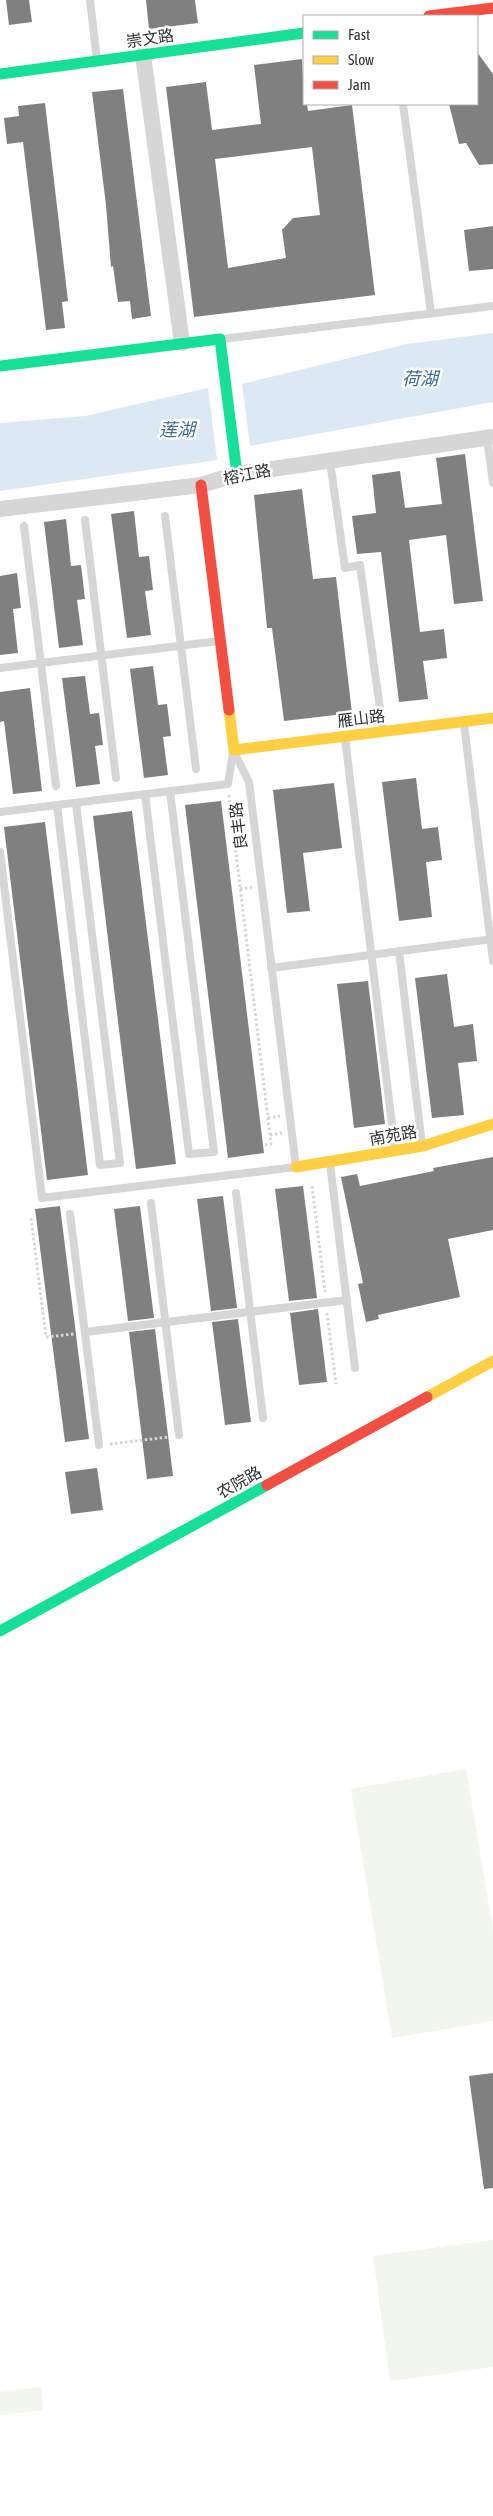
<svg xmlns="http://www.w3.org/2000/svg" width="493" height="2516" viewBox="0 0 493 2516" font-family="'Asap Condensed','Noto Sans SC',sans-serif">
  <rect width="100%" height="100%" fill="#fff"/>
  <g fill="#f2f6ee">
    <polygon points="466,1769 493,1931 493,2021 392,2038 351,1789"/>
    <polygon points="493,2240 493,2367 390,2381 373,2256"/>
    <polygon points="41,2387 43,2410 0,2415 0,2392"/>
  </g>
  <g fill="#dce9f4">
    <polygon points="493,333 493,402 250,446 242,384 407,344"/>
    <polygon points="208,388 217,460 0,491 0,423 85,416"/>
  </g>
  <g fill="#808080" fill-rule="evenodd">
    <polygon points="6,0 29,0 32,22 9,25"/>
    <polygon points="146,0 195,0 198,23 149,29"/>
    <polygon points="477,52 493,74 493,164 479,165 466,143 459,144 449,104 477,104"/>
    <path d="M302 59 304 104H307L308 111 352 105 375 295 194 317 166 87 206 82 212 130 261 124 254 65ZM312 147 320 215 293 218 282 230 286 258 228 268 215 159Z"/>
    <polygon points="123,89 151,316 132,319 130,301 118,302 113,266 111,267 106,205 92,92"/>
    <polygon points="45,103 68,301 62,302 65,328 46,330 23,142 7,144 4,118 19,116 18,106"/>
    <polygon points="493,226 493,269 469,271 464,230"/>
    <polygon points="465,454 483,601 454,604 446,535 409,540 420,632 444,629 447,658 423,661 428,699 399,702 381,552 357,554 352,516 376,513 372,475 400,471 405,508 442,504 436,458"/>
    <polygon points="302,489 313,579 336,577 352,713 284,721 272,628 267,628 254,495"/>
    <polygon points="134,511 139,557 149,556 153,590 145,591 151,635 127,638 111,514"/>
    <polygon points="66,519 71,566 81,565 85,599 77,600 83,645 59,648 44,522"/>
    <polygon points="17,573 21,608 13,609 18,653 0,655 0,576"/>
    <polygon points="153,666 158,705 167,704 171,736 163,737 168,775 144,778 130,669"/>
    <polygon points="85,676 90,714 99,713 103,745 95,746 100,784 76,787 62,678"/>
    <polygon points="30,688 42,791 13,794 4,721 0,722 0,692"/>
    <polygon points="416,778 422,829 438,827 442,860 426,862 432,917 399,921 382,782"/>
    <polygon points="334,783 342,848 303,853 310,911 287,913 273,790"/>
    <polygon points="221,801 264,1153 228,1158 185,805"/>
    <polygon points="132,811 176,1164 136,1169 93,816"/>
    <polygon points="45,822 88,1175 47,1180 4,827"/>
    <polygon points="447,974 454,1027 473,1024 477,1061 458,1063 464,1115 432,1118 415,978"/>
    <polygon points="368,981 385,1124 354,1128 337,984"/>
    <polygon points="493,1157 493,1230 448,1239 460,1297 378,1315 379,1319 366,1322 358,1284 363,1283 341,1177 357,1174 360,1186 434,1171 433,1168"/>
    <polygon points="303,1186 317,1298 289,1301 275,1189"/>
    <polygon points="223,1196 237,1308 211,1311 197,1199"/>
    <polygon points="60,1206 89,1439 65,1442 35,1209"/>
    <polygon points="140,1206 154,1318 128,1321 114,1209"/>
    <polygon points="318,1309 327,1382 299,1385 290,1313"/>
    <polygon points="238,1319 251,1422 225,1425 212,1322"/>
    <polygon points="155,1329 173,1476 147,1479 129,1332"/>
    <polygon points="97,1468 103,1510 71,1514 65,1472"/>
    <polygon points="493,2073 493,2188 484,2189 469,2076"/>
  </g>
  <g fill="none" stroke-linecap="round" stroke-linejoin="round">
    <g stroke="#d6d6d6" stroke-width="3" stroke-dasharray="2.5 2.5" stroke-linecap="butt">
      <polyline points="229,795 271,1144 263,1145"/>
      <polyline points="240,889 252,887"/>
      <polyline points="268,1118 280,1116"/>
      <polyline points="270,1135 282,1133"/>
      <polyline points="312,1186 325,1292"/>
      <polyline points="31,1218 46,1337 74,1334"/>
      <polyline points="327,1313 336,1384"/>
      <polyline points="110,1444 169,1437"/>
    </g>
    <g stroke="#d6d6d6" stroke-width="8">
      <polyline points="90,0 97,60"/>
      <polyline points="403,104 431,313"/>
      <polyline points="222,339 493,306"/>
      <polyline points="487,438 493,483"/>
      <polyline points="330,461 345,568 360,565 383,730"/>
      <polyline points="165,516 196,769"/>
      <polyline points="85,520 116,778"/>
      <polyline points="24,526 56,786"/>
      <polyline points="0,668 219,641"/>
      <polyline points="464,724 493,961"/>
      <polyline points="345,738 395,1149"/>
      <polyline points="145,794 189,1154 214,1152 170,791"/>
      <polyline points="57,805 100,1165 120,1163 76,803"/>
      <polyline points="0,812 228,784 233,752"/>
      <polyline points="0,852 42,1198 296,1167 249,782 234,752"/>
      <polyline points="399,951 422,1145"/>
      <polyline points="271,968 493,939"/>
      <polyline points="330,1164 355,1368"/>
      <polyline points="236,1193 263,1418"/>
      <polyline points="151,1203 179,1435"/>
      <polyline points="70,1214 99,1445"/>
      <polyline points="85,1332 347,1300"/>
    </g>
    <g stroke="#d6d6d6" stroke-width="16">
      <polyline points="143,55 182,343"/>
      <polyline points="0,509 201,485 237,474 493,437"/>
    </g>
    <g stroke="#16e098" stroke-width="11">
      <polyline points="0,74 304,33"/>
      <polyline points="0,366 220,339 237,474"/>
      <polyline points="0,1631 267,1485"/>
    </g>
    <g stroke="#ffcf43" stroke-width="11">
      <polyline points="229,710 234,750 493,718"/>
      <polyline points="296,1167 423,1146 493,1124"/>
      <polyline points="427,1397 493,1361"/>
    </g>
    <g stroke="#f24e42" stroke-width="11">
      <polyline points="429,16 493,8"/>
      <polyline points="201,485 229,710"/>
      <polyline points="267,1485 427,1397"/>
    </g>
  </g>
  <g text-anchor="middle" stroke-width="5" stroke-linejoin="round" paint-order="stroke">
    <g font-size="16" fill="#323232" stroke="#fff">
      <text transform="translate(150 38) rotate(-8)" y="6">崇文路</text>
      <text transform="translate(247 474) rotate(-11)" y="6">榕江路</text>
      <text transform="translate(361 718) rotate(-7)" y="6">雁山路</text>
      <text transform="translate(238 826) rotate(-97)" y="6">良丰路</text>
      <text transform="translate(393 1135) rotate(-10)" y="6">南苑路</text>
      <text transform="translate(239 1482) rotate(-29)" y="6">农院路</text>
    </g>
    <g font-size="18" font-style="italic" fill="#3c6d99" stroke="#fff">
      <text x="420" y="385">荷湖</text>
      <text x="177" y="436">莲湖</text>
    </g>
  </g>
  <rect x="303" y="15" width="175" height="90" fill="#ffffff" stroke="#adadad"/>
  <rect x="313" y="31" width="25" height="8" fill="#16e098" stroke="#adadad"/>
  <text x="348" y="40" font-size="15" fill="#323232">Fast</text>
  <rect x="313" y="56" width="25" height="8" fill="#ffcf43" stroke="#adadad"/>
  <text x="348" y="65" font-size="15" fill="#323232">Slow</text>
  <rect x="313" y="81" width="25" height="8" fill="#f24e42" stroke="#adadad"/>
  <text x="348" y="90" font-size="15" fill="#323232">Jam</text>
</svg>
